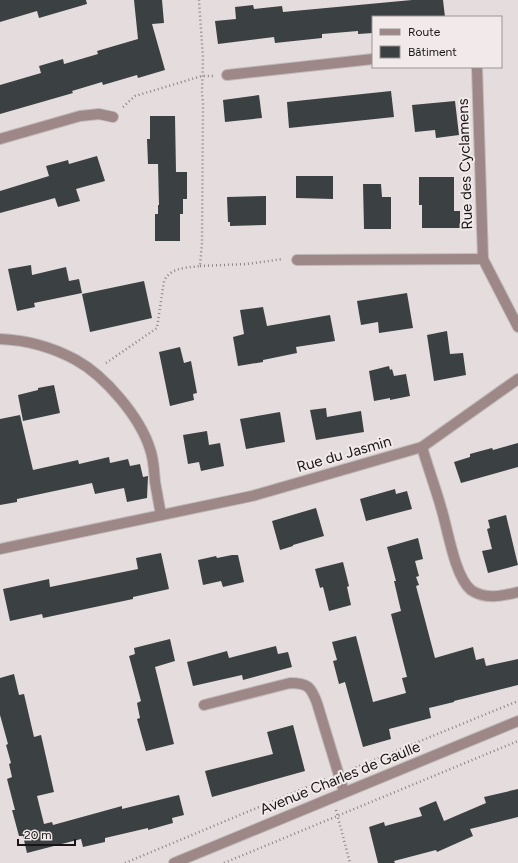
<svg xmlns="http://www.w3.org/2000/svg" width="518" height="863" viewBox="0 0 518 863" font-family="Figtree,sans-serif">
  <rect width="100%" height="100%" fill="#e5dddd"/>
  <g fill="#3b4042">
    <polygon points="0,0 86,0 87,4 39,18 37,11 0,22"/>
    <polygon points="134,0 162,0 164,23 152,24 165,70 138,78 137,75 103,85 102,82 72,91 73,93 0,114 0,85 41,73 39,66 63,59 64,64 98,54 97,51 138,39"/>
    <polygon points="412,0 443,0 445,17 373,17 373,33 358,34 358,31 322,34 322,38 275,43 274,37 218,44 215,21 236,19 235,7 253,5 254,9 282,6 283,12"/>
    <polygon points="391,91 394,117 289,128 287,102"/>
    <polygon points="259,95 262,118 225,122 223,100"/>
    <polygon points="455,101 459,135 436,138 435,130 415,132 412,105"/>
    <polygon points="150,116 175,116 176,172 187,172 187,199 183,199 183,214 180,214 180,241 155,241 155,214 158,214 158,205 159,205 158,164 148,164 147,139 150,139"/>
    <polygon points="97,156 105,181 76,189 80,201 58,207 55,198 0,213 0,191 49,176 46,166 68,160 69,164"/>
    <polygon points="296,176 333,176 333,199 296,198"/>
    <polygon points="419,177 454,177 454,211 460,211 460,228 422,228 422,205 419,205"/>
    <polygon points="363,184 381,184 382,197 391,197 391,229 364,229"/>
    <polygon points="266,196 266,225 230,226 230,222 228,222 227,197"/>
    <polygon points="31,265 32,275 66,267 69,281 79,279 82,293 34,303 35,307 17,311 8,269"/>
    <polygon points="144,281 152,318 90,332 82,294"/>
    <polygon points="407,293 413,328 379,333 378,322 361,325 357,301"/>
    <polygon points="263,307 267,326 330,315 335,341 296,347 297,353 263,360 263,362 238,366 233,337 244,334 240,310"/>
    <polygon points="447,331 450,354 463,353 466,375 434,381 427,335"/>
    <polygon points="180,347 184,363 191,361 197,393 193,394 194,400 170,406 159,352"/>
    <polygon points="389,366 390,370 392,369 394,376 406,374 410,396 390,400 390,398 374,401 369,371"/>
    <polygon points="54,385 60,413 23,421 18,395 38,390 38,388"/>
    <polygon points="326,408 327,417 361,411 364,432 316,440 310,410"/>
    <polygon points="280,412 285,442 246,449 240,419"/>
    <polygon points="20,415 33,470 78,460 79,464 109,457 110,463 128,459 130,466 140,464 143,477 148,476 147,498 127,502 124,488 95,494 92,483 17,499 17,502 0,505 0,419"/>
    <polygon points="207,431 209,445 220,443 224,466 201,471 199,462 188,464 183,435"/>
    <polygon points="518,443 518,467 461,483 454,462 470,457 470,454 477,452 492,448 493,450"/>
    <polygon points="395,489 396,494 407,491 412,509 366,521 360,499"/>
    <polygon points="316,508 324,536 293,545 293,546 280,550 272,521"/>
    <polygon points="506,515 518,565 488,573 482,551 492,549 487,529 490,528 488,520"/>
    <polygon points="418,538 423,559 415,561 419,576 416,577 419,585 416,586 435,658 473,647 476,660 484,658 486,666 518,659 518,685 454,701 454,702 429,708 431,718 389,729 391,739 363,747 345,682 339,684 333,661 337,660 332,642 356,636 373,702 406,693 402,678 407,677 391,614 401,611 394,581 396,581 387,547"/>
    <polygon points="161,553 169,589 133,597 133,599 43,618 42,614 10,621 3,589 49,579 50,587 138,569 136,558"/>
    <polygon points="232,555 238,555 244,582 223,587 221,581 203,585 198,560 216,556 217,558"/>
    <polygon points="343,562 349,586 347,587 351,605 329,611 323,587 320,588 315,569"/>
    <polygon points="170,639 175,661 155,667 174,744 146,751 137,719 140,718 137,703 141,701 129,656 135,654 134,648"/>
    <polygon points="276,646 278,654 288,652 292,667 243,680 242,675 193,686 187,662 227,651 229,658"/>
    <polygon points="14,674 19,695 24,694 34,737 41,735 54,792 37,796 44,824 52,822 53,825 122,806 122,809 179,795 184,815 172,818 173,823 148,830 148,828 105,838 105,842 83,847 81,839 27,853 23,836 19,836 12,810 15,810 7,779 12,777 9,764 11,763 6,745 8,744 0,715 0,678"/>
    <polygon points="293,725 305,771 212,797 205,771 273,754 267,732"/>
    <polygon points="518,789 518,817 470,829 473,836 437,852 436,850 394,861 395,863 378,863 369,827 384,822 385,826 422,816 419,808 436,801 444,821 486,803 484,797"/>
  </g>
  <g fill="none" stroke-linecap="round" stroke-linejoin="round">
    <g stroke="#c0b9b9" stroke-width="12">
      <g id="street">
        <polyline points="477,67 483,259 518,327"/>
        <polyline points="227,75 373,59"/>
        <polyline points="0,139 80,116 99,114 113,117"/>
        <polyline points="297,260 483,259"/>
        <path d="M0 339C26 340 52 347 76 360 105 376 140 417 150 449 154 460 154 471 155 482 157 493 159 504 161 515"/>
        <path d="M422 447C428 468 436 489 442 511 448 531 455 577 471 590 485 600 503 596 518 592"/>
        <polyline points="0,549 252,496 422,447 518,379"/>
        <path d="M204 705 290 683C308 683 311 687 317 703L344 792"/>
        <polyline points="174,863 518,721"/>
      </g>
    </g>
    <g stroke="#8a8484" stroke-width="2.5" stroke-dasharray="1 3" stroke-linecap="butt">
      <polyline points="123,107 135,96 202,76 213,76"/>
      <polyline points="200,266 247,264 283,259"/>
      <path d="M106 363 157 328 164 281C171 267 186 268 200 266L202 243 203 103 202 92 203 58 199 0"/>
      <polyline points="352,769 518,701"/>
      <polyline points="336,810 350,863"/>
      <polyline points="125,863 326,779"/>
      <polyline points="224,863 518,741"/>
    </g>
    <use href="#street" stroke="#9d8787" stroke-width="10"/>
  </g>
  <g text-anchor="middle" stroke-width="4" stroke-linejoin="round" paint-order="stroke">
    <g font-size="15" fill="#181515" stroke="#f2eaea">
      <text transform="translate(465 164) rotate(-92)" y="5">Rue des Cyclamens</text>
      <text transform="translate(344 454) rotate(-16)" y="5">Rue du Jasmin</text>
      <text transform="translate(340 778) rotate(-22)" y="5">Avenue Charles de Gaulle</text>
    </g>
  </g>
  <rect x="372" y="16" width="130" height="52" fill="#f2eaea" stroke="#9b9595"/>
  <rect x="380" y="29" width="20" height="6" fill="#9d8787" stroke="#9b9595"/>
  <text x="408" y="36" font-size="12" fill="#181515">Route</text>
  <rect x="380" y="46" width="20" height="12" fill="#3b4042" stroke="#9b9595"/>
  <text x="408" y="56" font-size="12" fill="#181515">Bâtiment</text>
  <path d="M18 839v6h57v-6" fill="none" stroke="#181515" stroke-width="2"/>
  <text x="24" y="839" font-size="12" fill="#181515" stroke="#f2eaea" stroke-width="3" paint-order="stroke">20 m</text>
</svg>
